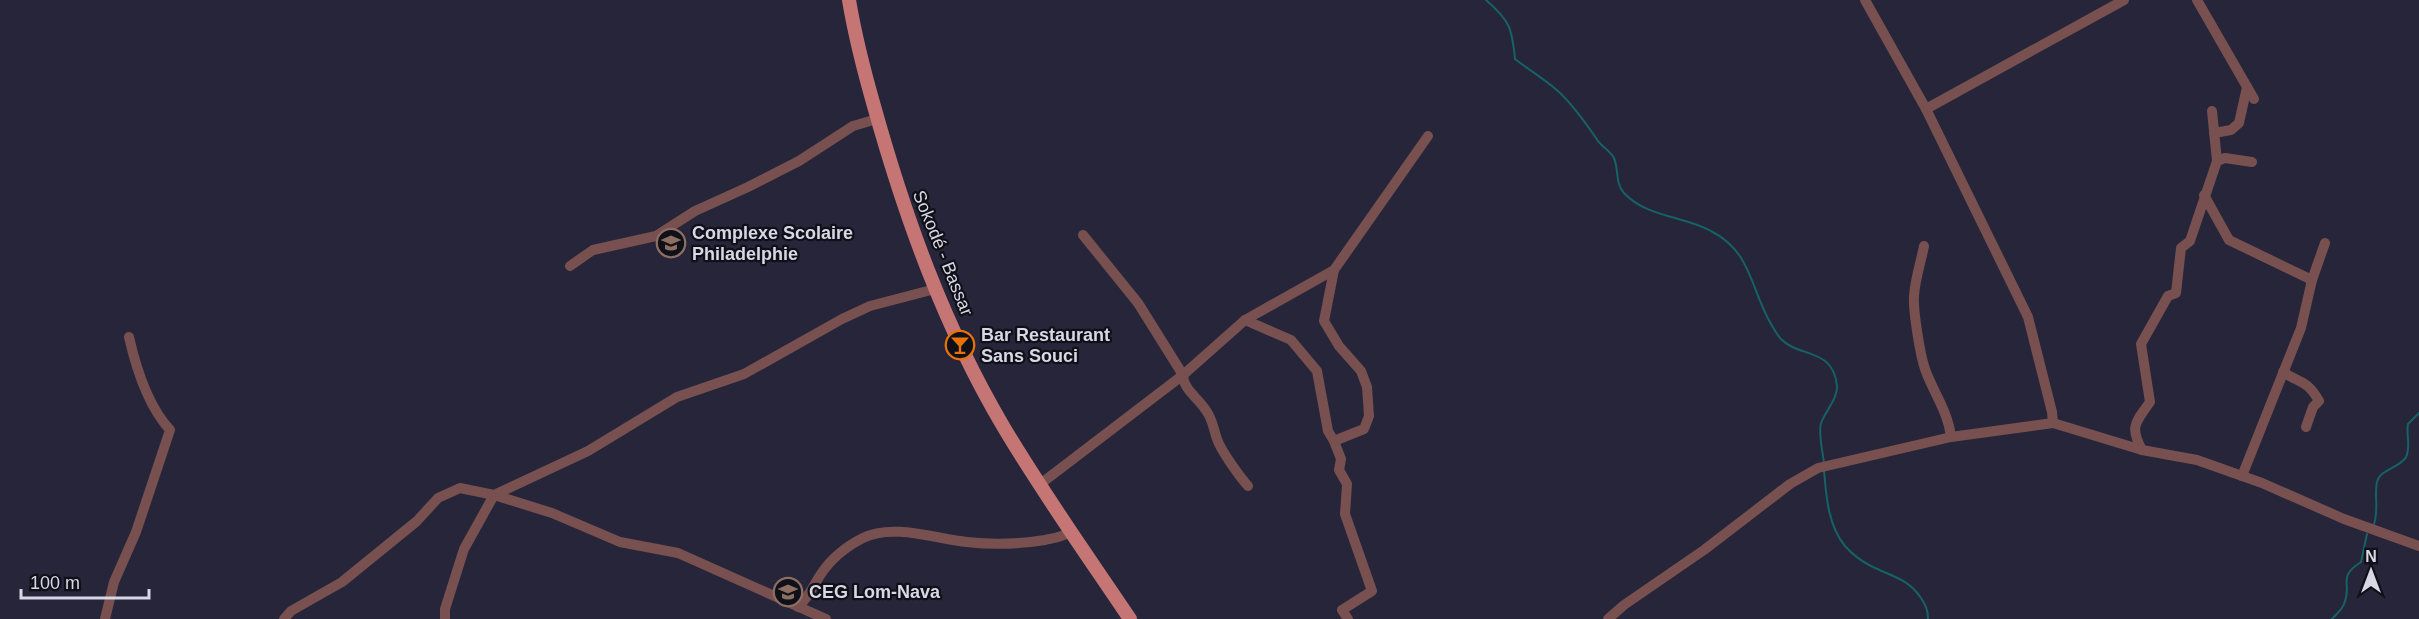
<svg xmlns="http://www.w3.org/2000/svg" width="2419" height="619" viewBox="0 0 2419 619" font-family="Arial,sans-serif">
  <rect width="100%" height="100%" fill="#26253a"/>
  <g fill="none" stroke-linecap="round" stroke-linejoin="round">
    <g stroke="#166266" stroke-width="2">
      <path d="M1486 0C1510 21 1512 28 1515 59 1529 70 1546 80 1559 92 1573 105 1585 122 1596 138 1600 146 1610 150 1614 158 1619 170 1615 183 1624 193 1646 217 1684 216 1711 231 1752 252 1750 288 1771 324 1774 329 1777 335 1781 339 1799 358 1833 347 1837 386 1838 398 1825 412 1821 423 1818 434 1823 452 1824 464"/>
      <path d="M1824 470C1826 495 1828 526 1845 546 1852 554 1861 561 1871 566 1890 576 1908 578 1921 598 1926 606 1928 610 1928 619"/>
      <path d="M2374 524C2379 510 2374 496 2377 482 2380 469 2400 468 2406 457 2411 447 2406 435 2408 424L2419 413"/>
      <path d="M2332 619C2336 614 2342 610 2344 604 2353 584 2336 578 2361 562L2367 534"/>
    </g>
    <g stroke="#77504f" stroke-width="10">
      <polyline points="1865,0 1926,109 2028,317 2052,412 2053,423"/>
      <polyline points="2197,0 2254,99"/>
      <polyline points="1926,109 2124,0"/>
      <polyline points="2212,111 2217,161"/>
      <polyline points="2214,133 2231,130 2239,123 2247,87"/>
      <polyline points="2204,195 2229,240 2312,280"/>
      <path d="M1083 235 1138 303 1183 375C1183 389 1198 398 1205 409 1213 419 1213 428 1217 439 1221 451 1240 477 1248 486"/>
      <path d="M1924 246C1921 262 1915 279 1914 296 1913 310 1920 355 1925 369 1933 392 1948 411 1951 437"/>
      <polyline points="570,266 593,250 656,236 695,211 748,187 799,161 853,126 877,119"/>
      <polyline points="1245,320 1291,340 1317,371 1328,431 1334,441"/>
      <path d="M2283 372C2301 384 2307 380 2319 401L2313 407 2306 427"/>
      <path d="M2142 450C2129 426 2136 422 2150 402L2141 344 2168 296 2176 293 2181 248 2190 241 2217 161 2225 158 2252 162"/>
      <polyline points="2242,476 2301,328 2312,280 2325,243"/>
      <polyline points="1039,485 1183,375 1245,320 1334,270"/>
      <path d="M798 607C809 597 813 586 821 574 831 559 847 546 863 538 893 523 936 539 967 542 992 545 1020 544 1045 540 1054 538 1063 537 1070 532"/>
      <path d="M105 619 114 582 136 532 170 430C148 406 136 368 129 337"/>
      <polyline points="284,619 291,611 342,582 417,521 438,498 460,488 494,495 588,451 677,397 744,374 842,319 870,306 935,289"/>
      <polyline points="445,619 445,609 464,549 494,495 552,513 620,542 678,553 826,619"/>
      <polyline points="1348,619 1342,610 1372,591 1345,514 1347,484 1339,470 1341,459 1334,441 1364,429 1369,416 1367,387 1361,371 1339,346 1324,321 1334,270 1428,136"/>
      <polyline points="1608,619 1624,605 1704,550 1790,484 1818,468 1951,437 2053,423 2142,450 2197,460 2262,483 2344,519 2419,546"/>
    </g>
    <path stroke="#c47574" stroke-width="14" d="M849 0C855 36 864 71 874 106 905 217 944 326 1003 426 1042 492 1087 555 1130 619"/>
  </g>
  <defs>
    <g id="school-ring" transform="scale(1.5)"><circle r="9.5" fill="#101019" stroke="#8d6e63" stroke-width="1.5"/><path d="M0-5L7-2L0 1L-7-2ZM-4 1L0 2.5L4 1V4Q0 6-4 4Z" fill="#8d6e63"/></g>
    <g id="bar-ring" transform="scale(1.5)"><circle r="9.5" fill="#101019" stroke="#e8710a" stroke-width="1.5"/><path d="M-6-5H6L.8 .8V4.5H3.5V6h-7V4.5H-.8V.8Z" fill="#e8710a"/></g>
  </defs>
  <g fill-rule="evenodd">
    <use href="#school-ring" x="671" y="243"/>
    <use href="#bar-ring" x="960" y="345"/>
    <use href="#school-ring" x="788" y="592"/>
  </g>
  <g text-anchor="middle" stroke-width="4.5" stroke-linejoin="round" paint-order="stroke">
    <g font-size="18" font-weight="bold" fill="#d7d7e5" stroke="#101019" text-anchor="start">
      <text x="692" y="239">Complexe Scolaire<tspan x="692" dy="21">Philadelphie</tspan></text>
      <text x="981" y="341">Bar Restaurant<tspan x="981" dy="21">Sans Souci</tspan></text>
      <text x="809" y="598">CEG Lom-Nava</text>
    </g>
    <g font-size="18" fill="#d7d7e5" stroke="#101019">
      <text transform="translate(943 253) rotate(68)" y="6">Sokodé - Bassar</text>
    </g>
  </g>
  <g transform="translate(2371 571)" stroke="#101019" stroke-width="4.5" paint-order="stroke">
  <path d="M0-4.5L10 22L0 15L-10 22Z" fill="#d7d7e5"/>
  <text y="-9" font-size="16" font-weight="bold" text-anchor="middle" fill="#d7d7e5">N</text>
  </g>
  <path d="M21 589v9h128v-9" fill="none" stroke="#d7d7e5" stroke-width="3"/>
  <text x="30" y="589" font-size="18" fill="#d7d7e5" stroke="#101019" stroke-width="4.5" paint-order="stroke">100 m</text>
</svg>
